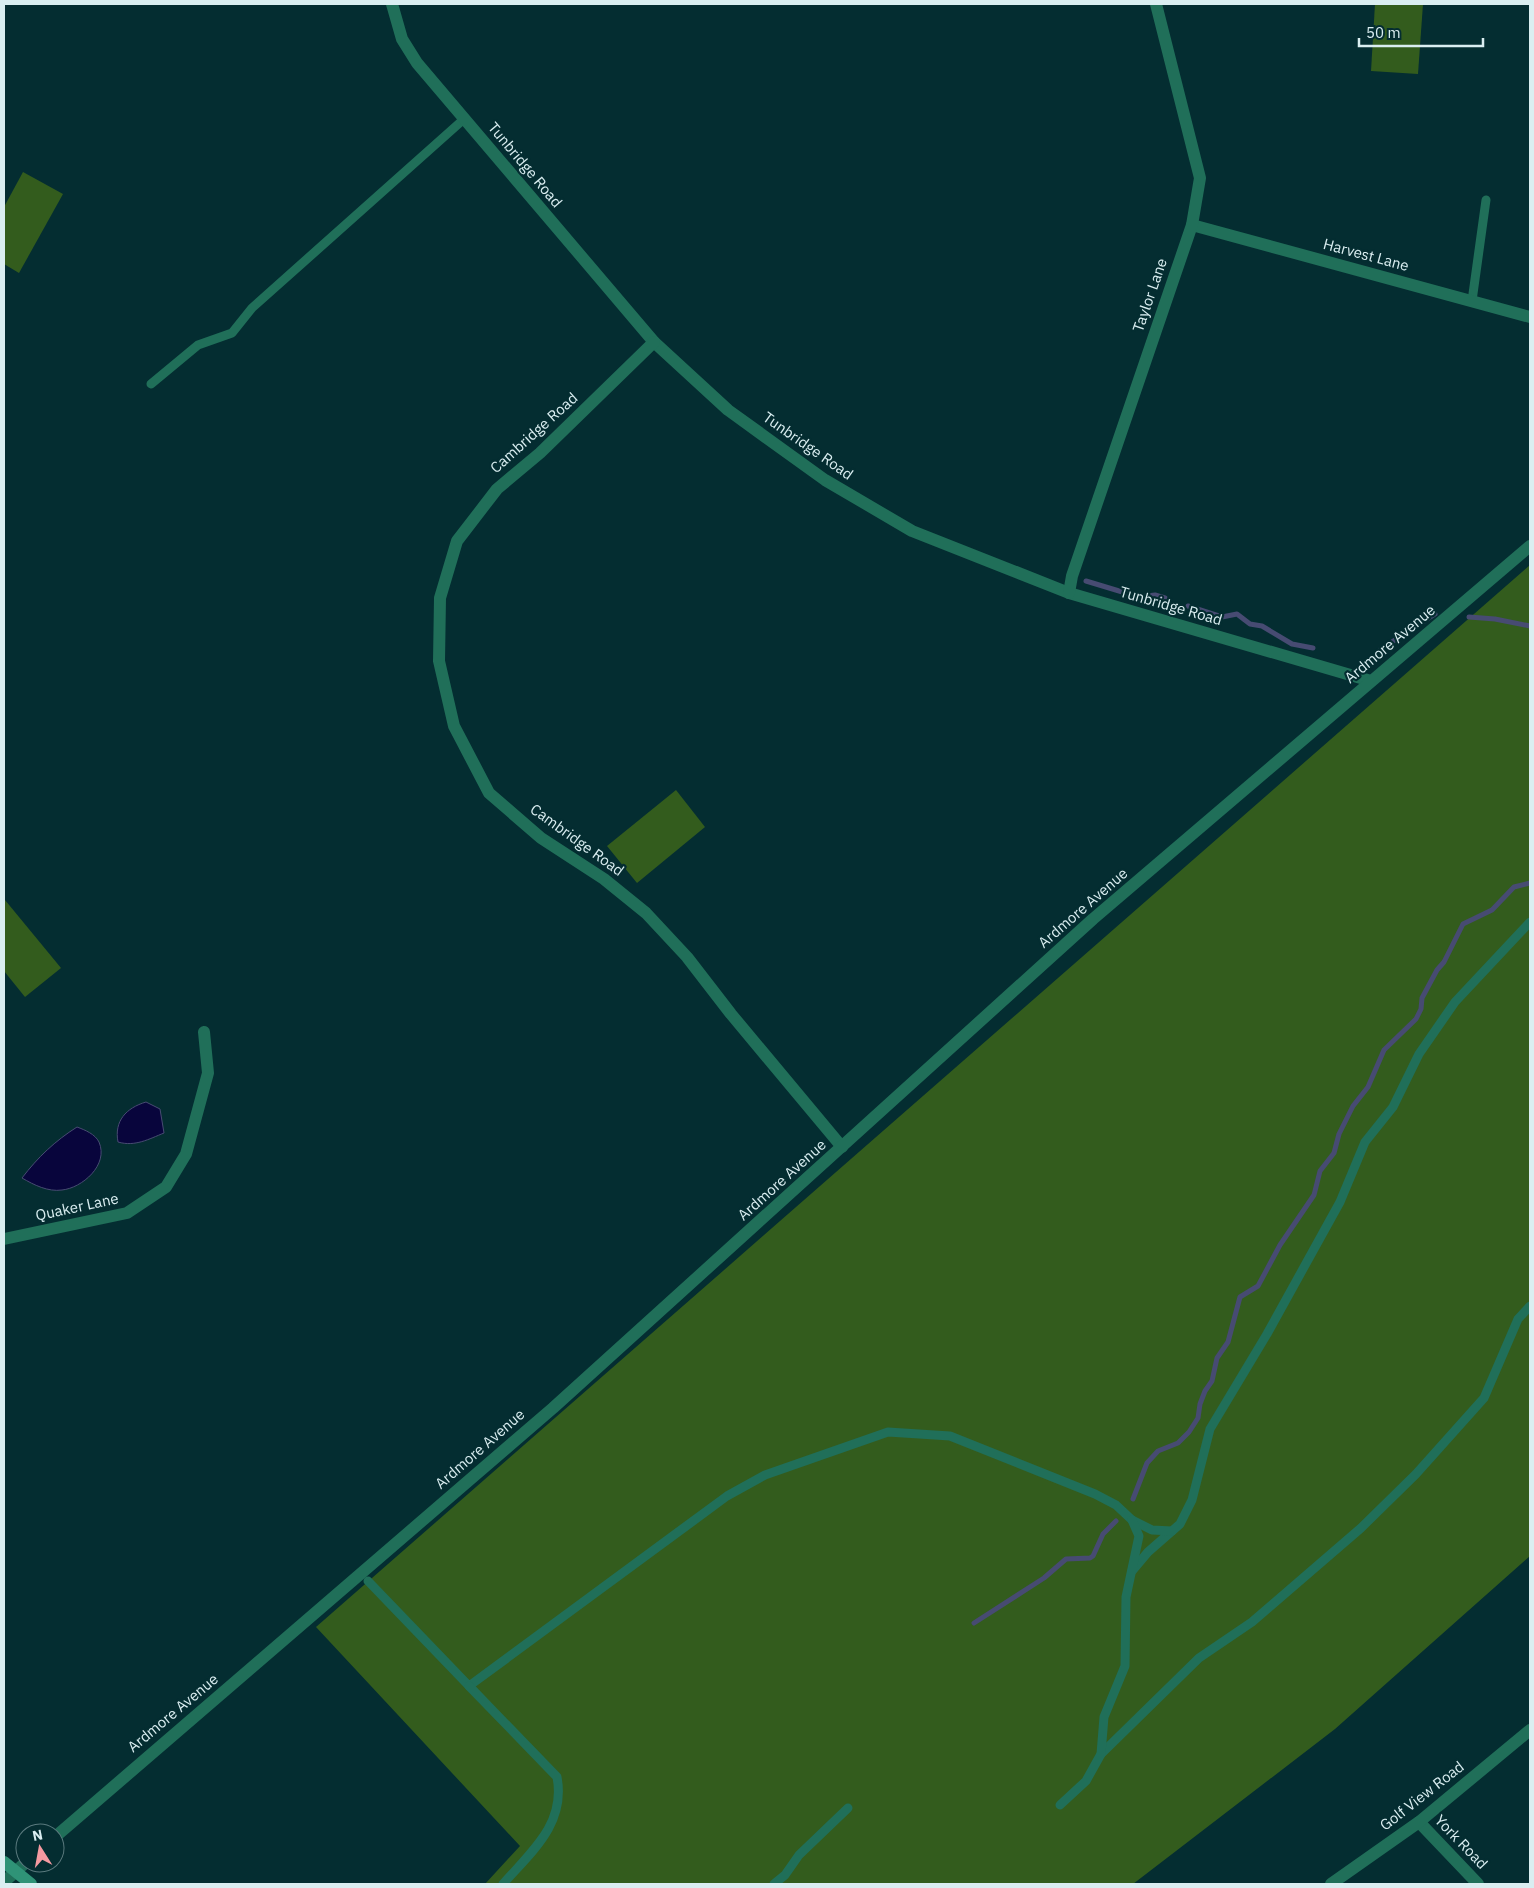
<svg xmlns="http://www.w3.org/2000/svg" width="1534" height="1888" viewBox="0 0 1534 1888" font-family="'IBM Plex Sans',sans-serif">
  <rect width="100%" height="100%" fill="#042d31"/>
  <g fill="#335c1d">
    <polygon points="1375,4 1423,4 1418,74 1371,71"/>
    <polygon points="23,172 63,194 19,273 4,264 4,207"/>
    <polygon points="1530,565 1530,1556 1335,1729 1133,1884 485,1884 520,1846 316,1627"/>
    <polygon points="676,790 705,827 637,883 607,846"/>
    <polygon points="5,900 61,968 25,997 4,971"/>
  </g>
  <g fill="#08053c" stroke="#474b72">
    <path d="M146 1102 160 1109 164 1133C149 1139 135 1147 118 1142 114 1121 126 1108 146 1102Z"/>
    <path d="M77 1127C85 1130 95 1134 99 1142 109 1165 82 1188 62 1190 48 1192 34 1185 22 1178 38 1157 55 1141 77 1127Z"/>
  </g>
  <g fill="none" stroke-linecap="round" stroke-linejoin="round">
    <g stroke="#474b72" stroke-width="5">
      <polyline points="1086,581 1139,597 1155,595 1165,598"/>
      <polyline points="1188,606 1222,617 1237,614 1250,624 1262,626 1292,644 1313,648"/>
      <polyline points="1469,617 1495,619 1530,626"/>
      <polyline points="1381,649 1435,614"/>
      <polyline points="1133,1499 1147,1463 1158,1451 1178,1443 1189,1432 1198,1418 1200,1404 1205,1391 1212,1381 1217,1358 1228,1342 1240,1297 1258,1286 1280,1245 1314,1195 1320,1171 1334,1153 1339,1134 1353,1106 1368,1087 1384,1050 1416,1019 1421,1009 1422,998 1437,970 1444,962 1463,924 1492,910 1514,887 1530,883"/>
      <polyline points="974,1623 1044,1578 1066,1559 1090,1558 1093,1556 1103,1534 1116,1521"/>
    </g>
    <g stroke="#206f59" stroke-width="9">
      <polyline points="1472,301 1486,200"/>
      <polyline points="151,384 198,345 232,333 252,308 464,119"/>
      <polyline points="1132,1571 1148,1552 1172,1531"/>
      <polyline points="368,1581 469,1686 727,1496 765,1475 888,1432 950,1436 1095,1494 1116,1505 1132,1520 1152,1530 1172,1531 1180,1524 1192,1500 1210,1429 1267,1334 1340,1202 1365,1142 1393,1107 1419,1054 1455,1002 1530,922"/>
      <path d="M469 1686 557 1777C566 1824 531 1852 503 1884"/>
      <polyline points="1101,1754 1199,1658 1252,1622 1361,1528 1416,1474 1484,1398 1518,1319 1530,1306"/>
      <polyline points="1060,1805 1086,1781 1101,1754 1104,1717 1125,1666 1126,1597 1139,1536 1132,1520"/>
      <polyline points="774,1884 785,1875 799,1855 848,1808"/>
    </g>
    <g stroke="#206f59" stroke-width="12">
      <polyline points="392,4 402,39 417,63 654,342 728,410 825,480 912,531 1069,593 1371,681"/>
      <polyline points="1192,225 1530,317"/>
      <polyline points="654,342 540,453 497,489 457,541 440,598 439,661 454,726 489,793 541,838 604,879 646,913 687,957 731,1014 842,1147"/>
      <polyline points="1069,593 1072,576 1192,225 1200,178 1156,4"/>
      <polyline points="4,1239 127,1213 166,1187 186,1154 208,1073 204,1032"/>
      <polyline points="1419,1822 1478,1884"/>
      <polyline points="1331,1884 1419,1822 1530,1730"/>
    </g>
    <g stroke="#206f59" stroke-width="12">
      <polyline points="55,1837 553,1408 1093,919 1530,546"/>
      <polyline points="4,1882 25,1863"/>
    </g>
    <polyline stroke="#2f9377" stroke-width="12" points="4,1862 31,1884"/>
  </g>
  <g text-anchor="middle" stroke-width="4.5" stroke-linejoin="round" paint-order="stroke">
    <g font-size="15" fill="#daeef1" stroke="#042d31">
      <text transform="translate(525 165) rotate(50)" y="5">Tunbridge Road</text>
      <text transform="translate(1366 255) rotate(15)" y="5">Harvest Lane</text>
      <text transform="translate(1150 295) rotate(-71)" y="5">Taylor Lane</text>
      <text transform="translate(534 433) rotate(-42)" y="5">Cambridge Road</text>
      <text transform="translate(808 446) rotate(35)" y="5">Tunbridge Road</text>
      <text transform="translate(1171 606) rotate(16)" y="5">Tunbridge Road</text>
      <text transform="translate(1390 644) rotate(-40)" y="5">Ardmore Avenue</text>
      <text transform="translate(577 840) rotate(36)" y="5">Cambridge Road</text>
      <text transform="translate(1083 908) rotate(-41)" y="5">Ardmore Avenue</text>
      <text transform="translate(782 1180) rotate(-42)" y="5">Ardmore Avenue</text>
      <text transform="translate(77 1207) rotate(-12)" y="5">Quaker Lane</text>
      <text transform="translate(480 1449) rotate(-41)" y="5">Ardmore Avenue</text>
      <text transform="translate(173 1713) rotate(-40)" y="5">Ardmore Avenue</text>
      <text transform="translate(1422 1796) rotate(-38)" y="5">Golf View Road</text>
      <text transform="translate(1461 1842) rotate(46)" y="5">York Road</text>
    </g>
  </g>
  <rect width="1534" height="1888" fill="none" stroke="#daeef1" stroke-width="10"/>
  <g transform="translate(40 1848) rotate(349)"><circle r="24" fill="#042d31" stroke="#5a7a7e"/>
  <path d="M0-4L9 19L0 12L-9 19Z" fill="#f49aa1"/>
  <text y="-8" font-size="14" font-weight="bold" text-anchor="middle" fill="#daeef1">N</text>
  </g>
  <path d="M1359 38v8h124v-8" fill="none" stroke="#daeef1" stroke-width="2.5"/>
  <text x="1366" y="38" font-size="15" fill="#daeef1" stroke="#042d31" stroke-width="4" paint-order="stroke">50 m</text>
</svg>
